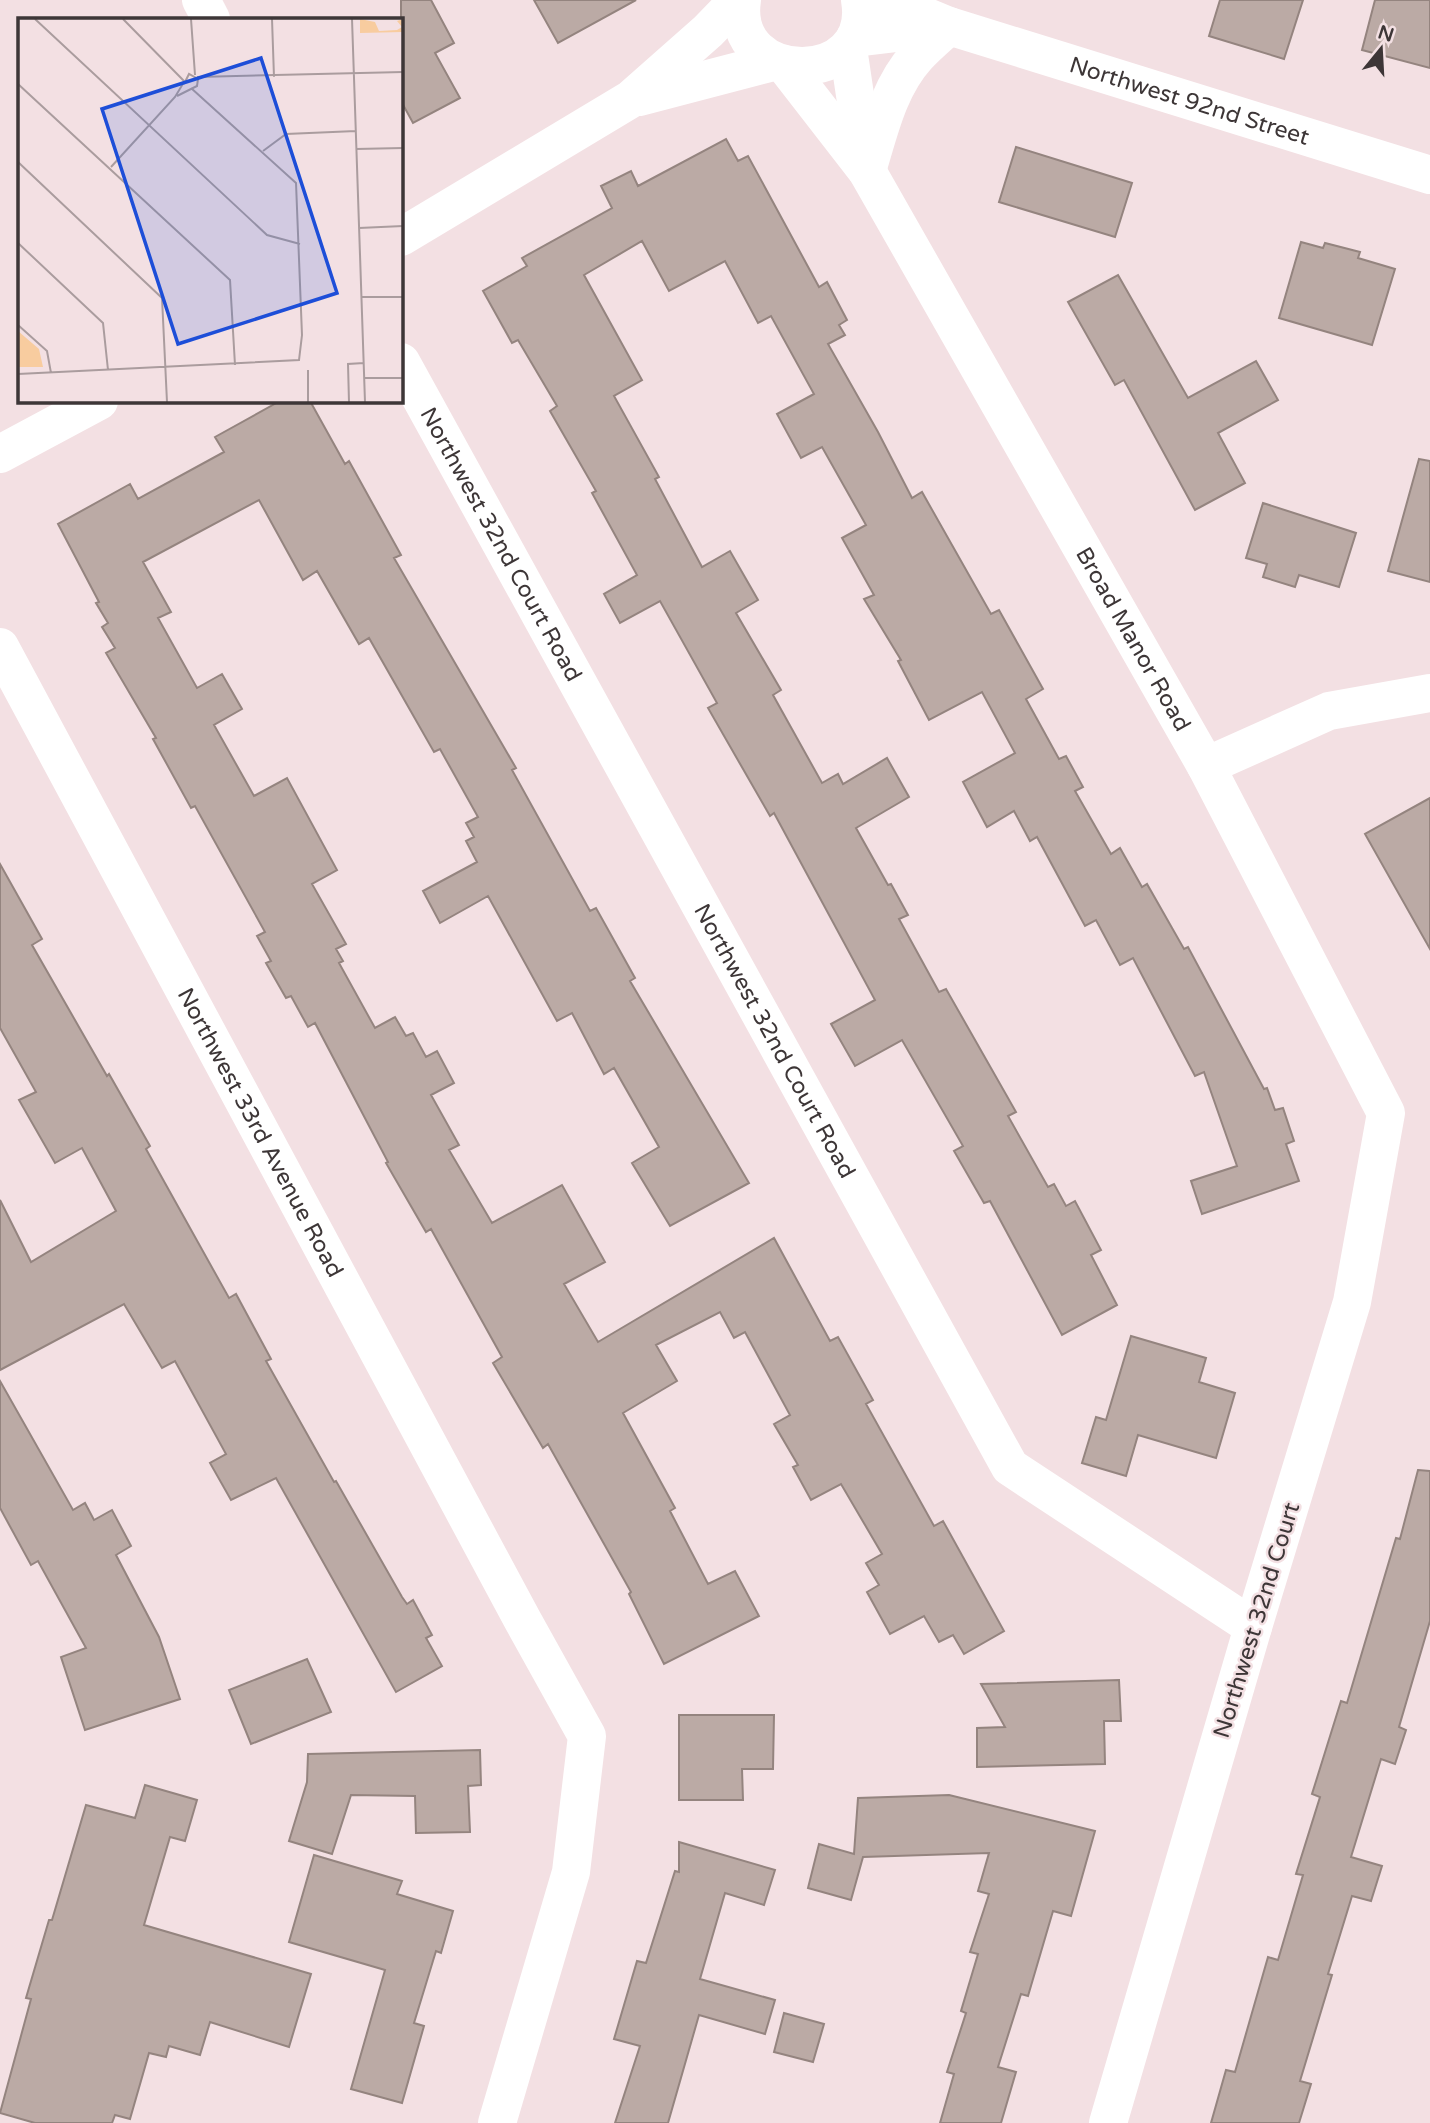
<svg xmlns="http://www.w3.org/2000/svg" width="1430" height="2123" viewBox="0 0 1430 2123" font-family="'Varela Round',sans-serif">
  <rect width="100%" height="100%" fill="#f3e0e3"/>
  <g fill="#bbaaa5" stroke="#94847f" stroke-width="2">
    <polygon points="401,0 431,0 454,43 435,53 460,98 413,123 401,101"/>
    <polygon points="534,0 636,0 558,43"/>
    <polygon points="1220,0 1303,0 1284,59 1209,36"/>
    <polygon points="1375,0 1430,0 1430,68 1362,50"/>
    <polygon points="726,139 738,161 748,156 819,287 827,282 847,320 839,325 845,335 828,344 878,432 912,498 922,492 991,614 999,610 1043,689 1026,699 1059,759 1066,756 1083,787 1075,791 1111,854 1120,848 1142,887 1147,884 1184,949 1188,947 1264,1089 1267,1088 1275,1110 1283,1108 1294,1141 1286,1144 1299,1181 1202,1214 1191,1181 1237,1166 1204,1072 1195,1076 1133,958 1120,965 1096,920 1085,926 1037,837 1030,841 1014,811 987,827 963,782 1015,753 982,692 929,720 898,661 901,660 864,599 874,595 842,538 866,525 822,447 801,458 777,414 814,394 771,316 758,323 725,261 669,291 642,241 584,275 642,380 614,396 659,477 655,479 702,567 730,551 758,600 736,613 781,690 773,695 822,783 838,774 843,784 887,758 909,797 856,828 888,885 891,884 908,915 899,919 939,992 946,989 1016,1112 1008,1116 1048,1187 1054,1184 1066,1206 1075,1201 1101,1250 1091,1255 1117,1305 1062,1335 990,1201 984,1203 954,1151 963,1146 902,1040 855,1066 831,1024 875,1000 774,813 770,816 708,708 717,703 660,601 620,623 604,594 637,575 592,493 596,491 550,411 557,406 518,340 512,343 483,291 527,266 522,258 612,208 601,186 631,171 638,186"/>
    <polygon points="1016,147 1132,183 1115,237 999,202"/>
    <polygon points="1301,242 1323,248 1325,243 1360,252 1358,258 1395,269 1372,345 1279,318"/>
    <polygon points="1118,275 1188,398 1256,361 1278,400 1218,433 1245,483 1195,510 1124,380 1115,385 1068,302"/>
    <polygon points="280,401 310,401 345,464 349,461 401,555 394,558 516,768 512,770 590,911 596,908 635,978 630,981 749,1183 670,1226 632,1163 659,1147 614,1068 604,1074 572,1013 557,1021 488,896 440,923 423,891 477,862 466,841 474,837 466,823 478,817 440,749 434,752 369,638 359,644 317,571 303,580 259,500 143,562 171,612 158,618 197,688 222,674 242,709 214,725 254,796 287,778 337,870 312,884 346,944 336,949 343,961 339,963 375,1028 395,1017 406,1036 413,1033 426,1057 437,1051 454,1083 431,1095 459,1145 449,1150 492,1223 562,1185 605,1262 564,1284 598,1342 774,1238 830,1341 838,1337 873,1400 866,1404 934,1526 943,1521 1004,1631 964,1654 953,1635 939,1642 924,1616 890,1634 867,1592 879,1585 866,1563 882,1554 841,1484 811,1500 793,1467 798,1465 774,1424 790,1415 745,1332 734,1338 720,1312 656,1345 677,1381 623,1413 675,1508 670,1511 708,1584 735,1571 759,1616 664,1664 629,1594 631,1592 548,1444 543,1448 493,1363 502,1357 431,1229 426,1232 386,1163 388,1162 315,1023 308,1027 291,996 286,998 266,963 271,961 257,936 265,932 195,806 191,808 153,739 156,738 106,653 115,648 102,627 108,623 96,603 99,602 58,524 130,484 138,499 224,452 215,437"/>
    <polygon points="1419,459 1430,461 1430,582 1388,571"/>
    <polygon points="1263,503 1356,533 1339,587 1299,575 1295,587 1263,577 1267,564 1246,558"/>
    <polygon points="1430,798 1430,949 1365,834"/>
    <polygon points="0,864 42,939 32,945 107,1076 109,1074 150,1146 146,1149 229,1298 236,1294 271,1359 266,1361 334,1482 336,1481 402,1597 407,1604 413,1600 432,1635 426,1638 442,1666 396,1692 276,1478 231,1500 210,1463 226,1454 175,1361 162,1368 124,1304 0,1370 0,1200 31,1262 116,1211 82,1148 55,1163 19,1100 36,1092 0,1028"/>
    <polygon points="1131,1336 1206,1358 1199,1382 1235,1393 1216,1458 1138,1435 1126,1476 1082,1463 1096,1417 1106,1420"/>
    <polygon points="0,1381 73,1510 85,1503 94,1520 112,1510 131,1546 116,1555 159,1637 180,1699 85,1730 61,1657 86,1648 38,1561 31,1565 0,1508"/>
    <polygon points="1418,1470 1430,1471 1430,1621 1399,1727 1406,1730 1395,1764 1381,1759 1351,1857 1382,1866 1371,1901 1352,1896 1328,1974 1332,1975 1300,2081 1311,2084 1299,2123 1211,2123 1226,2070 1235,2072 1268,1957 1278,1960 1303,1875 1296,1874 1320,1797 1312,1794 1341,1701 1347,1703 1396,1538 1400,1539"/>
    <polygon points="307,1659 331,1712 251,1744 229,1690"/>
    <polygon points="1119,1680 1121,1721 1104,1721 1105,1764 977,1767 977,1728 1005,1727 981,1684"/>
    <polygon points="679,1715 774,1715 773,1769 742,1769 743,1800 679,1800"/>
    <polygon points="480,1750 481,1785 468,1786 470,1832 416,1833 415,1796 351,1795 332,1854 289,1841 307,1782 308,1754"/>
    <polygon points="145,1785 197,1800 185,1841 170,1837 144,1925 311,1974 289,2047 210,2022 200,2055 169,2046 166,2057 149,2053 130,2119 115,2115 112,2123 35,2123 0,2113 31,1999 26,1998 49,1920 52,1920 86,1805 135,1818"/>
    <polygon points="949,1795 1095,1831 1071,1916 1053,1911 1028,1996 1021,1994 998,2067 1016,2072 1001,2123 940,2123 954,2074 947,2072 966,2013 961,2011 978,1954 970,1952 989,1894 978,1891 989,1853 863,1857 851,1900 808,1888 819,1844 854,1854 858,1798"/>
    <polygon points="679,1842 775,1870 764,1905 725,1893 700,1979 775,2000 765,2034 699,2015 668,2123 615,2123 640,2046 614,2039 637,1961 646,1963 675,1871 679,1872"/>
    <polygon points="314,1855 402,1881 397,1894 453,1911 441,1953 436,1951 414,2023 424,2026 402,2103 351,2089 385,1970 289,1942"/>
    <polygon points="784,2013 824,2024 813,2062 774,2052"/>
  </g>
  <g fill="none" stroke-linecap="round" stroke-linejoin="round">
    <g stroke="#fff" stroke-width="38">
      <polyline points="201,0 211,19"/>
      <path d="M742 0C729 87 875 89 860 0"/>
      <path id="s1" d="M886 0 949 26 1430 175"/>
      <polyline points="855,38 947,27"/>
      <polyline points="848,48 865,162"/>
      <path id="s2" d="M784 64 867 171 1206 766 1386 1113 1352 1302 1253 1627 1108 2123"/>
      <polyline points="639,97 773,62"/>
      <path d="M867 171C879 132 888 88 917 56 926 46 938 36 949 26"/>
      <polyline points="401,237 631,99 708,31 738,0"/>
      <path id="s3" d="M401 362 1010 1467 1253 1627"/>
      <polyline points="0,454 99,401"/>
      <path id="s4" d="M0 647 522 1619 587 1736 571 1872 497 2123"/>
      <polyline points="1206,766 1329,711 1430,693"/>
    </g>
  </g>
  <g text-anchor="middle" stroke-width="5" stroke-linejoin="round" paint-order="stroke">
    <g font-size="23" fill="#3d3637" stroke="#f3e0e3">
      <text dy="8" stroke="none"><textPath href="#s1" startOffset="320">Northwest 92nd Street</textPath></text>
      <text dy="8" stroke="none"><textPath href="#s3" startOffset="208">Northwest 32nd Court Road</textPath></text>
      <text dy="8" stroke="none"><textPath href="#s2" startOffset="674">Broad Manor Road</textPath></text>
      <text dy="8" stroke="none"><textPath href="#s3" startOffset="775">Northwest 32nd Court Road</textPath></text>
      <text dy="8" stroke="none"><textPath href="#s4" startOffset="551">Northwest 33rd Avenue Road</textPath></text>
      <text transform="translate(1256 1620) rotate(-73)" y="8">Northwest 32nd Court</text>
    </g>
  </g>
  <g transform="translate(18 18)">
    <rect width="385" height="385" fill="#f3e0e3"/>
    <path d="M342 1 357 4 361 13 379 12 384 9 379 3 385 1V14L342 15ZM0 313 21 331 25 349H0Z" fill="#f8cc9f"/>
    <path fill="none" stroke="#aa9c9e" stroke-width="2" d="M17 1 249 217 282 226M105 1 166 63M173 1 177 57M254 1 256 59M334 1 347 384M179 59 385 54M0 66 212 262 217 347M159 78 179 68 180 61 171 56 166 66M338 131 385 130M245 133 268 116 338 113M0 144 144 280 149 384M93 149 157 79 166 64M341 210 385 208M0 225 85 305 90 352M343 279H385M0 307 29 333 33 355M290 352V384M0 356 281 342 284 317 278 165 173 70M347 360H385M331 384 330 346 346 345"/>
    <path fill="#1d4ed8" fill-opacity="0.15" stroke="#1d4ed8" stroke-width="3.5" d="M243 40 319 275 160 326 84 91Z"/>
    <rect width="385" height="385" fill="none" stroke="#3d3637" stroke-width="3.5"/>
  </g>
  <g transform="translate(1381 49) rotate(18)" stroke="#f3e0e3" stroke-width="5" paint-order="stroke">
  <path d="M0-5L12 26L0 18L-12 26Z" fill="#3d3637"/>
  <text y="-10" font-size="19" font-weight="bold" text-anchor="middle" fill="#3d3637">N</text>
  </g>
</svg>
